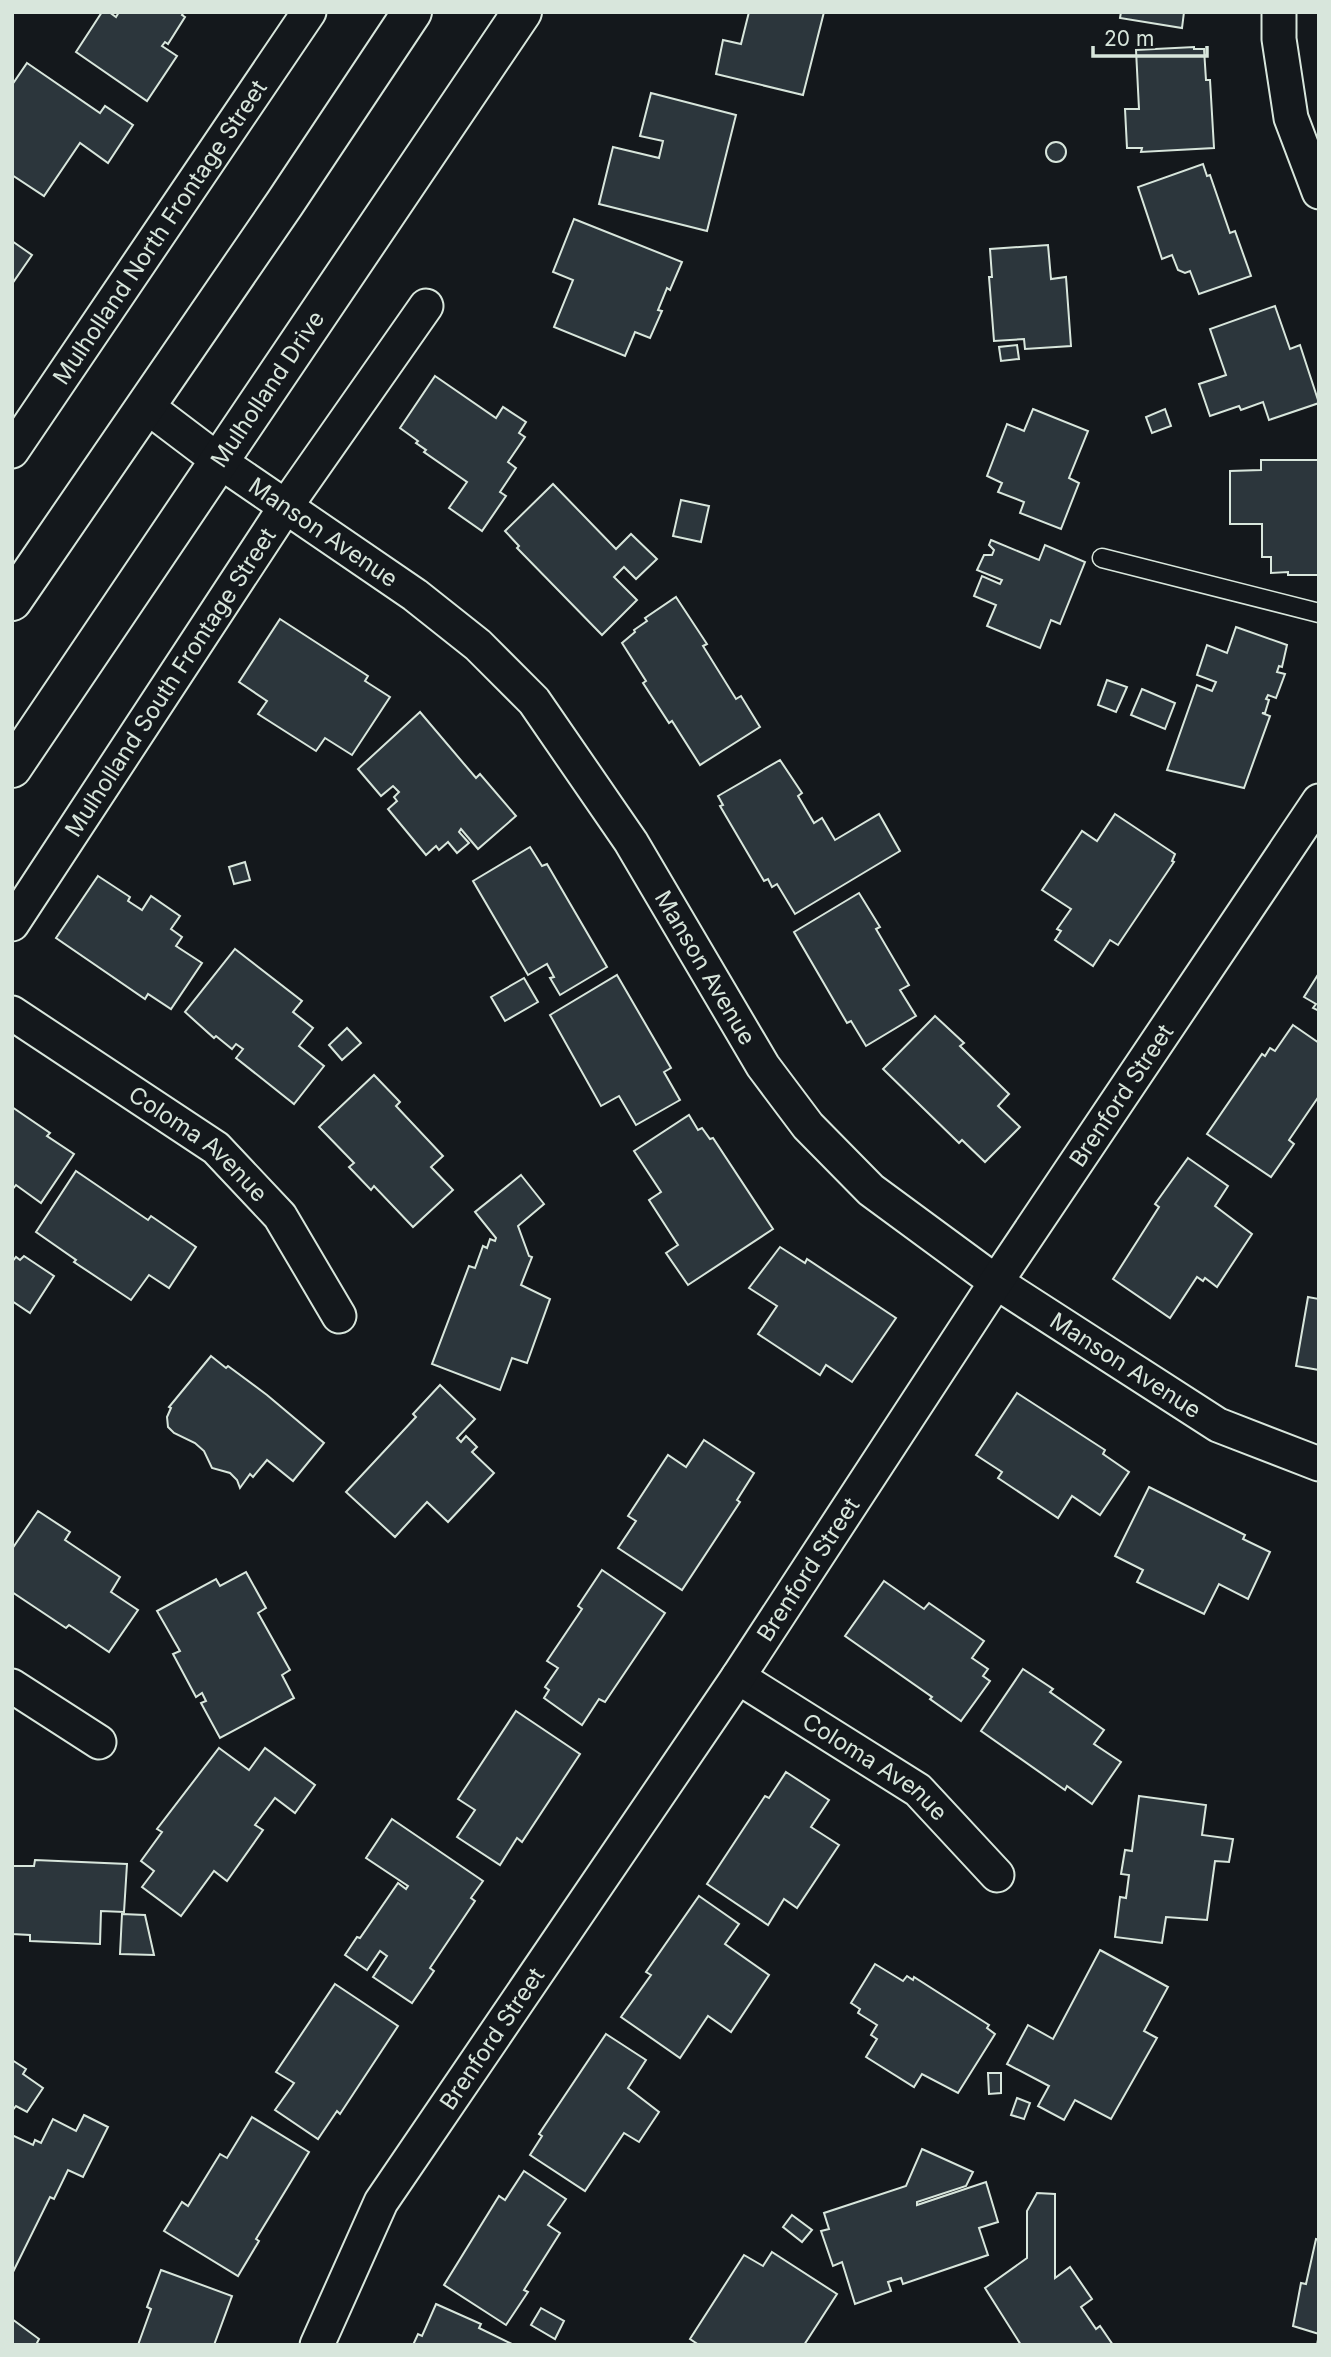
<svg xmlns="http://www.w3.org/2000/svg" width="1331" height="2357" viewBox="0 0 1331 2357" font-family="Inter,sans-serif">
  <rect width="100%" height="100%" fill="#14181c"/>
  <g fill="#2c363c" stroke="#d8e6dc" stroke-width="2">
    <polygon points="102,12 109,12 116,17 119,12 184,12 182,15 185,17 168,44 165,42 162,46 177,56 147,101 76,52"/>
    <polygon points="749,12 824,12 803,95 716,74 723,40 741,44"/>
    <polygon points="1121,12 1184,12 1182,28 1120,18"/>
    <polygon points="1194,47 1194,49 1204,49 1206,80 1210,80 1214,148 1141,152 1142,148 1127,148 1125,109 1139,109 1136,50"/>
    <polygon points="27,63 100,113 105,106 133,125 108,163 80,143 44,196 12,175 12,85"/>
    <polygon points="651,93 736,115 707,231 599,204 613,147 659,158 663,141 640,136"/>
    <circle cx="1056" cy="152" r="10"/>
    <polygon points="1203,164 1207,176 1210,175 1230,233 1235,231 1251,276 1199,294 1190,271 1185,273 1178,270 1172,255 1162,259 1138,187"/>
    <polygon points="574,219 682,262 670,290 667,288 658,310 662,311 650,338 635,332 625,356 554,327 573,280 553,272"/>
    <polygon points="12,241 32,255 12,284"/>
    <polygon points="1048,245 1051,279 1066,277 1071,346 1025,349 1024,339 994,341 989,277 992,277 990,249"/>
    <polygon points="1275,306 1290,349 1300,345 1319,403 1269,420 1263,402 1241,410 1239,406 1210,416 1199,384 1226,375 1210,329"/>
    <polygon points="1017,345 1019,359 1001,361 999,347"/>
    <polygon points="435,376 496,418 503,407 526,422 519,433 525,437 508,462 516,468 500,492 506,496 482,531 449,508 467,482 424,452 426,450 416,443 418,441 400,428"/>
    <polygon points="1033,409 1088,431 1069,478 1079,483 1061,529 1020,513 1024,502 998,492 1002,483 987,476 1007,424 1024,431"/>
    <polygon points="1165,409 1171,426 1152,433 1146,417"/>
    <polygon points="1261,460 1319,460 1319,575 1288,575 1288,572 1271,573 1271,557 1262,557 1262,524 1230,524 1230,471 1261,470"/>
    <polygon points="553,484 616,549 631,534 657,559 636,579 624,567 614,577 637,600 602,635 517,548 519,546 505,531"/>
    <polygon points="681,500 709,506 701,542 673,536"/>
    <polygon points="991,540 1039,560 1045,545 1085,562 1060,624 1051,620 1040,648 987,626 996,605 974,596 982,576 1000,584 1002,580 977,570 984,555 992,555 994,550 989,545"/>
    <polygon points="676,597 707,644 703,646 736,699 741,696 760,727 700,765 672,721 669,723 643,683 646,681 622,643 635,632 634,630 647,621 645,618"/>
    <polygon points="280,619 368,676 365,681 390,697 352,755 325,738 316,751 258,714 267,701 239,682"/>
    <polygon points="1236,627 1287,645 1282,667 1279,666 1277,672 1285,674 1276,698 1268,695 1266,699 1269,700 1265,713 1262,713 1270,716 1244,788 1167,770 1197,685 1212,691 1216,682 1197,675 1207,645 1227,653"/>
    <polygon points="1107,680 1127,687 1116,712 1098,705"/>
    <polygon points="1142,689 1175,703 1165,729 1131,715"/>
    <polygon points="420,712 476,778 480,774 516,816 478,849 461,829 459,832 469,843 457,853 448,842 439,850 436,846 426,855 388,809 397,801 394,797 399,792 393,786 381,796 358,769"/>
    <polygon points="780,760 802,793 798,796 814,823 822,818 835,840 879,814 900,851 795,914 777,884 772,887 768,879 764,881 720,806 723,805 718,796"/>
    <polygon points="1115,814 1175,854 1172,861 1174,862 1118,945 1110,940 1093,966 1055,940 1061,931 1057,929 1071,909 1042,890 1082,831 1097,841"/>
    <polygon points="530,847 542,866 547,864 607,967 560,995 550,978 554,977 547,964 528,975 473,881"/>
    <polygon points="245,862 250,880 234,884 229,867"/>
    <polygon points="98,876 130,897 128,901 142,910 151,896 180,916 171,929 182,937 176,946 202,963 171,1009 148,994 145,999 56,938"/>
    <polygon points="859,893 880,927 876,929 909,985 900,990 916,1016 866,1046 851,1021 847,1023 794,932"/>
    <polygon points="235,949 302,1001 293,1012 313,1028 299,1046 324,1066 294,1104 236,1058 243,1049 236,1044 232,1049 216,1036 214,1038 185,1012"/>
    <polygon points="1319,973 1319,1011 1313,1008 1316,1004 1304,997"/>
    <polygon points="617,975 671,1068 664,1072 680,1100 636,1125 619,1096 601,1106 550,1015"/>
    <polygon points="524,978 538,1002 505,1021 491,997"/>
    <polygon points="935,1016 964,1043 960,1046 1009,1094 998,1106 1020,1127 985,1162 962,1140 959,1143 883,1069"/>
    <polygon points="1293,1025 1319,1043 1319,1096 1289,1140 1294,1144 1271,1177 1207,1134 1262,1054 1265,1056 1270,1048 1275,1051"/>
    <polygon points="347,1028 361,1043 342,1060 329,1045"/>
    <polygon points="374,1075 400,1102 396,1106 443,1156 431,1167 453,1190 413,1227 374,1186 371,1190 349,1167 354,1163 319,1127"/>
    <polygon points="12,1107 50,1133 47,1136 74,1154 41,1203 16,1185 12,1190"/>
    <polygon points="689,1115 698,1130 702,1128 710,1139 713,1138 773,1229 688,1285 666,1253 678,1245 649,1200 661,1192 634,1151"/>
    <polygon points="1188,1158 1228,1186 1215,1206 1252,1234 1217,1287 1205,1278 1203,1281 1197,1277 1170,1318 1113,1279 1159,1207 1155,1204"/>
    <polygon points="76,1171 148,1220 151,1216 196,1247 169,1288 149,1275 131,1300 74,1262 76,1260 36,1232"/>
    <polygon points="521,1175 544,1204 518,1226 529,1256 532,1257 521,1285 550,1299 527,1363 512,1358 500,1390 432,1364 469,1266 475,1268 483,1246 487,1248 490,1239 495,1241 496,1238 475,1212"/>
    <polygon points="780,1247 805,1263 807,1259 896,1318 852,1382 826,1365 820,1375 758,1334 777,1306 749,1288"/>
    <polygon points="24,1256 54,1276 30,1313 12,1301 12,1262 16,1257 20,1260"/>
    <polygon points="1308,1297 1319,1299 1319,1370 1296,1366"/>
    <polygon points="211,1356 226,1368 228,1366 267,1395 324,1443 293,1481 267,1460 253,1477 250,1474 240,1488 237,1480 230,1473 212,1468 204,1451 195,1443 174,1433 168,1427 167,1417 171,1408 169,1407"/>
    <polygon points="440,1385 475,1419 457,1438 461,1442 466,1436 477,1447 472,1452 494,1473 448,1522 427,1502 395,1537 346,1492 416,1417 413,1414"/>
    <polygon points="1017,1393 1105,1450 1103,1454 1129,1472 1100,1515 1072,1496 1058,1518 998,1478 1002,1472 976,1455"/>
    <polygon points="704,1440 754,1473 737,1500 740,1502 682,1590 618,1548 636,1521 628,1516 668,1455 686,1467"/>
    <polygon points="1149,1487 1245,1535 1243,1539 1270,1552 1248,1599 1219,1584 1204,1614 1137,1582 1143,1570 1115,1556"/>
    <polygon points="38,1511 70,1532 65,1540 120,1577 111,1592 138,1610 109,1652 69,1625 66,1628 12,1592 12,1549"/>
    <polygon points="602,1570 665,1613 605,1702 599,1699 582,1725 544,1698 549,1690 545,1687 558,1668 547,1661 582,1609 578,1606"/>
    <polygon points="246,1572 266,1608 258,1613 290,1670 282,1675 294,1698 220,1738 201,1703 206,1701 202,1693 196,1697 173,1654 180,1651 157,1611 216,1579 220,1586"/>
    <polygon points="884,1581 924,1609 929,1603 984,1641 972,1658 988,1669 983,1676 990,1681 961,1721 930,1699 932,1697 845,1636"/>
    <polygon points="1023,1669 1053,1689 1050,1692 1104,1730 1094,1744 1121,1762 1092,1804 1067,1786 1065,1790 981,1731"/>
    <polygon points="516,1711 580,1754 522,1842 517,1838 500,1865 457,1837 475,1810 458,1799"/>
    <polygon points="219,1748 249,1770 265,1748 315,1785 295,1813 275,1798 255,1825 263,1830 227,1881 214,1871 181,1916 142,1887 154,1871 141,1861 162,1832 157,1829"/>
    <polygon points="786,1772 829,1800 811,1827 839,1845 797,1908 784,1899 768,1925 707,1884 765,1796 769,1798"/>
    <polygon points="1139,1796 1206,1805 1202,1835 1233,1839 1229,1862 1215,1861 1207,1920 1166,1917 1162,1943 1115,1937 1120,1897 1126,1898 1129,1875 1121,1874 1125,1850 1132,1851"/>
    <polygon points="392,1819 483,1881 471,1898 475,1901 430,1968 434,1971 412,2003 373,1977 387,1956 380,1951 367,1970 345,1955 357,1937 360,1938 398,1883 406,1889 408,1886 366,1858"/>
    <polygon points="35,1860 127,1864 124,1912 101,1911 100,1944 30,1941 30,1935 12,1934 12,1866 34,1866"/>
    <polygon points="699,1896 739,1924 725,1944 769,1975 731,2032 708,2016 680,2058 621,2017 651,1975 646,1972"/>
    <polygon points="122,1914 145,1915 154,1955 120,1954"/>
    <polygon points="1100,1950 1168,1987 1144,2031 1157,2038 1111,2119 1075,2100 1064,2120 1038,2106 1049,2086 1007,2064 1028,2025 1053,2039"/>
    <polygon points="875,1964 903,1981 907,1976 913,1980 914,1977 989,2025 987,2028 995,2034 958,2093 922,2074 914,2087 866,2057 877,2039 871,2035 877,2025 858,2013 860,2009 851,2003"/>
    <polygon points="335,1984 398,2026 340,2114 337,2111 318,2139 275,2110 294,2083 276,2072"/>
    <polygon points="606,2034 646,2060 628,2088 659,2112 639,2142 624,2133 585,2191 530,2155 542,2136 539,2134"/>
    <polygon points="12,2060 26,2069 23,2074 43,2088 27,2112 16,2106 12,2111"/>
    <polygon points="988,2073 1001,2073 1001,2093 989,2094"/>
    <polygon points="1017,2098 1030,2103 1024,2119 1011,2115"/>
    <polygon points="84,2115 108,2127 83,2177 68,2170 54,2199 50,2197 12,2274 12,2135 33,2145 35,2140 41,2143 53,2119 76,2131"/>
    <polygon points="252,2117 309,2152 256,2239 259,2241 238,2276 164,2231 182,2202 188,2206 220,2154 227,2158"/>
    <polygon points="922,2149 973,2172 966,2186 917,2202 917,2205 986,2182 998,2222 979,2228 988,2255 903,2284 901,2278 888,2282 891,2291 855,2304 842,2262 833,2266 821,2231 829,2229 824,2213 906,2186"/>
    <polygon points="524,2171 566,2199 548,2225 560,2233 524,2290 528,2292 506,2325 444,2285 499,2196 505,2200"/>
    <polygon points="1037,2193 1055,2194 1055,2278 1070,2267 1092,2299 1081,2307 1096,2329 1100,2326 1113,2345 1021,2345 985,2288 1027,2258 1027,2211"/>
    <polygon points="792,2215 812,2230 802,2242 783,2227"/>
    <polygon points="1316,2239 1319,2240 1319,2345 1317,2345 1319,2334 1293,2326 1301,2283 1306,2284"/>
    <polygon points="772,2252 837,2294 804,2345 699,2345 690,2339 744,2255 763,2266"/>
    <polygon points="161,2270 232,2296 214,2345 138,2345 151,2309 147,2307"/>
    <polygon points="436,2304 481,2324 479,2328 514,2345 413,2345 418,2334 422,2336"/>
    <polygon points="541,2308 564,2321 555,2339 531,2325"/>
    <polygon points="12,2319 39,2339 36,2345 12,2345"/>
  </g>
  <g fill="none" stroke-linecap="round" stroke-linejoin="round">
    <g stroke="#d8e6dc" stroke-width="21">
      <polyline id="service" points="1102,558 1319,613"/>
    </g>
    <g stroke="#d8e6dc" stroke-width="37">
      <g id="minor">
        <polyline points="1279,12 1279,39 1291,118 1319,192"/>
        <path id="s1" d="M145 405 219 461 415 595 478 645 534 701 631 842 763 1066 808 1126 871 1190 996 1282 1218 1425 1319 1464"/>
        <path id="s2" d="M12 451 309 12"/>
        <path id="s3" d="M12 924 286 506 426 306"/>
        <path id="s4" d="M12 1013 216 1148 280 1216 339 1316"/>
        <path id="s5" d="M738 1677 918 1790 997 1875"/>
        <polyline points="12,1686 99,1742"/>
        <path id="s6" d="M317 2345 381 2202 738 1677 996 1282 1319 801"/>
      </g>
    </g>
    <g stroke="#d8e6dc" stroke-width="42">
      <g id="secondary">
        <polyline points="12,601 285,203 412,12"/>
        <path id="s7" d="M12 768 522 12"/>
      </g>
    </g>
    <use href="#service" stroke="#14181c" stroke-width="18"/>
    <use href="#minor" stroke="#14181c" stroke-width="33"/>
    <use href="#secondary" stroke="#14181c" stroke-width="38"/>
  </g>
  <g text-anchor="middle" stroke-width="5" stroke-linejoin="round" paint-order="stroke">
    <g font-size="23" fill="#d8e6dc" stroke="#14181c">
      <text dy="8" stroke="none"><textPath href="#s2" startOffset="264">Mulholland North Frontage Street</textPath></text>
      <text dy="8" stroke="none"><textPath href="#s7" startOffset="457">Mulholland Drive</textPath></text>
      <text dy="8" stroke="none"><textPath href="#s1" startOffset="219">Manson Avenue</textPath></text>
      <text dy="8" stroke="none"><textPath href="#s3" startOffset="289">Mulholland South Frontage Street</textPath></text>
      <text dy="8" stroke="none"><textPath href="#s1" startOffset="807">Manson Avenue</textPath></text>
      <text dy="8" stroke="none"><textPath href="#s6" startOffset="1488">Brenford Street</textPath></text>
      <text dy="8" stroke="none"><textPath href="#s4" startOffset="228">Coloma Avenue</textPath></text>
      <text dy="8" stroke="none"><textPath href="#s1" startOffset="1395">Manson Avenue</textPath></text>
      <text dy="8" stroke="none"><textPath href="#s6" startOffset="920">Brenford Street</textPath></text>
      <text dy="8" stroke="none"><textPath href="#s5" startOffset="164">Coloma Avenue</textPath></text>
      <text dy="8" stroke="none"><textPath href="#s6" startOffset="354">Brenford Street</textPath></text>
    </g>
  </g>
  <rect width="1331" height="2357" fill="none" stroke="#d8e6dc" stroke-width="28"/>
  <path d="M1093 46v10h114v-10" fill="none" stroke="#d8e6dc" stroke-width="3.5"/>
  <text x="1104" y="46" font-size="21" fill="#d8e6dc" stroke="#14181c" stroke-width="5" paint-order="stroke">20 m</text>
</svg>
